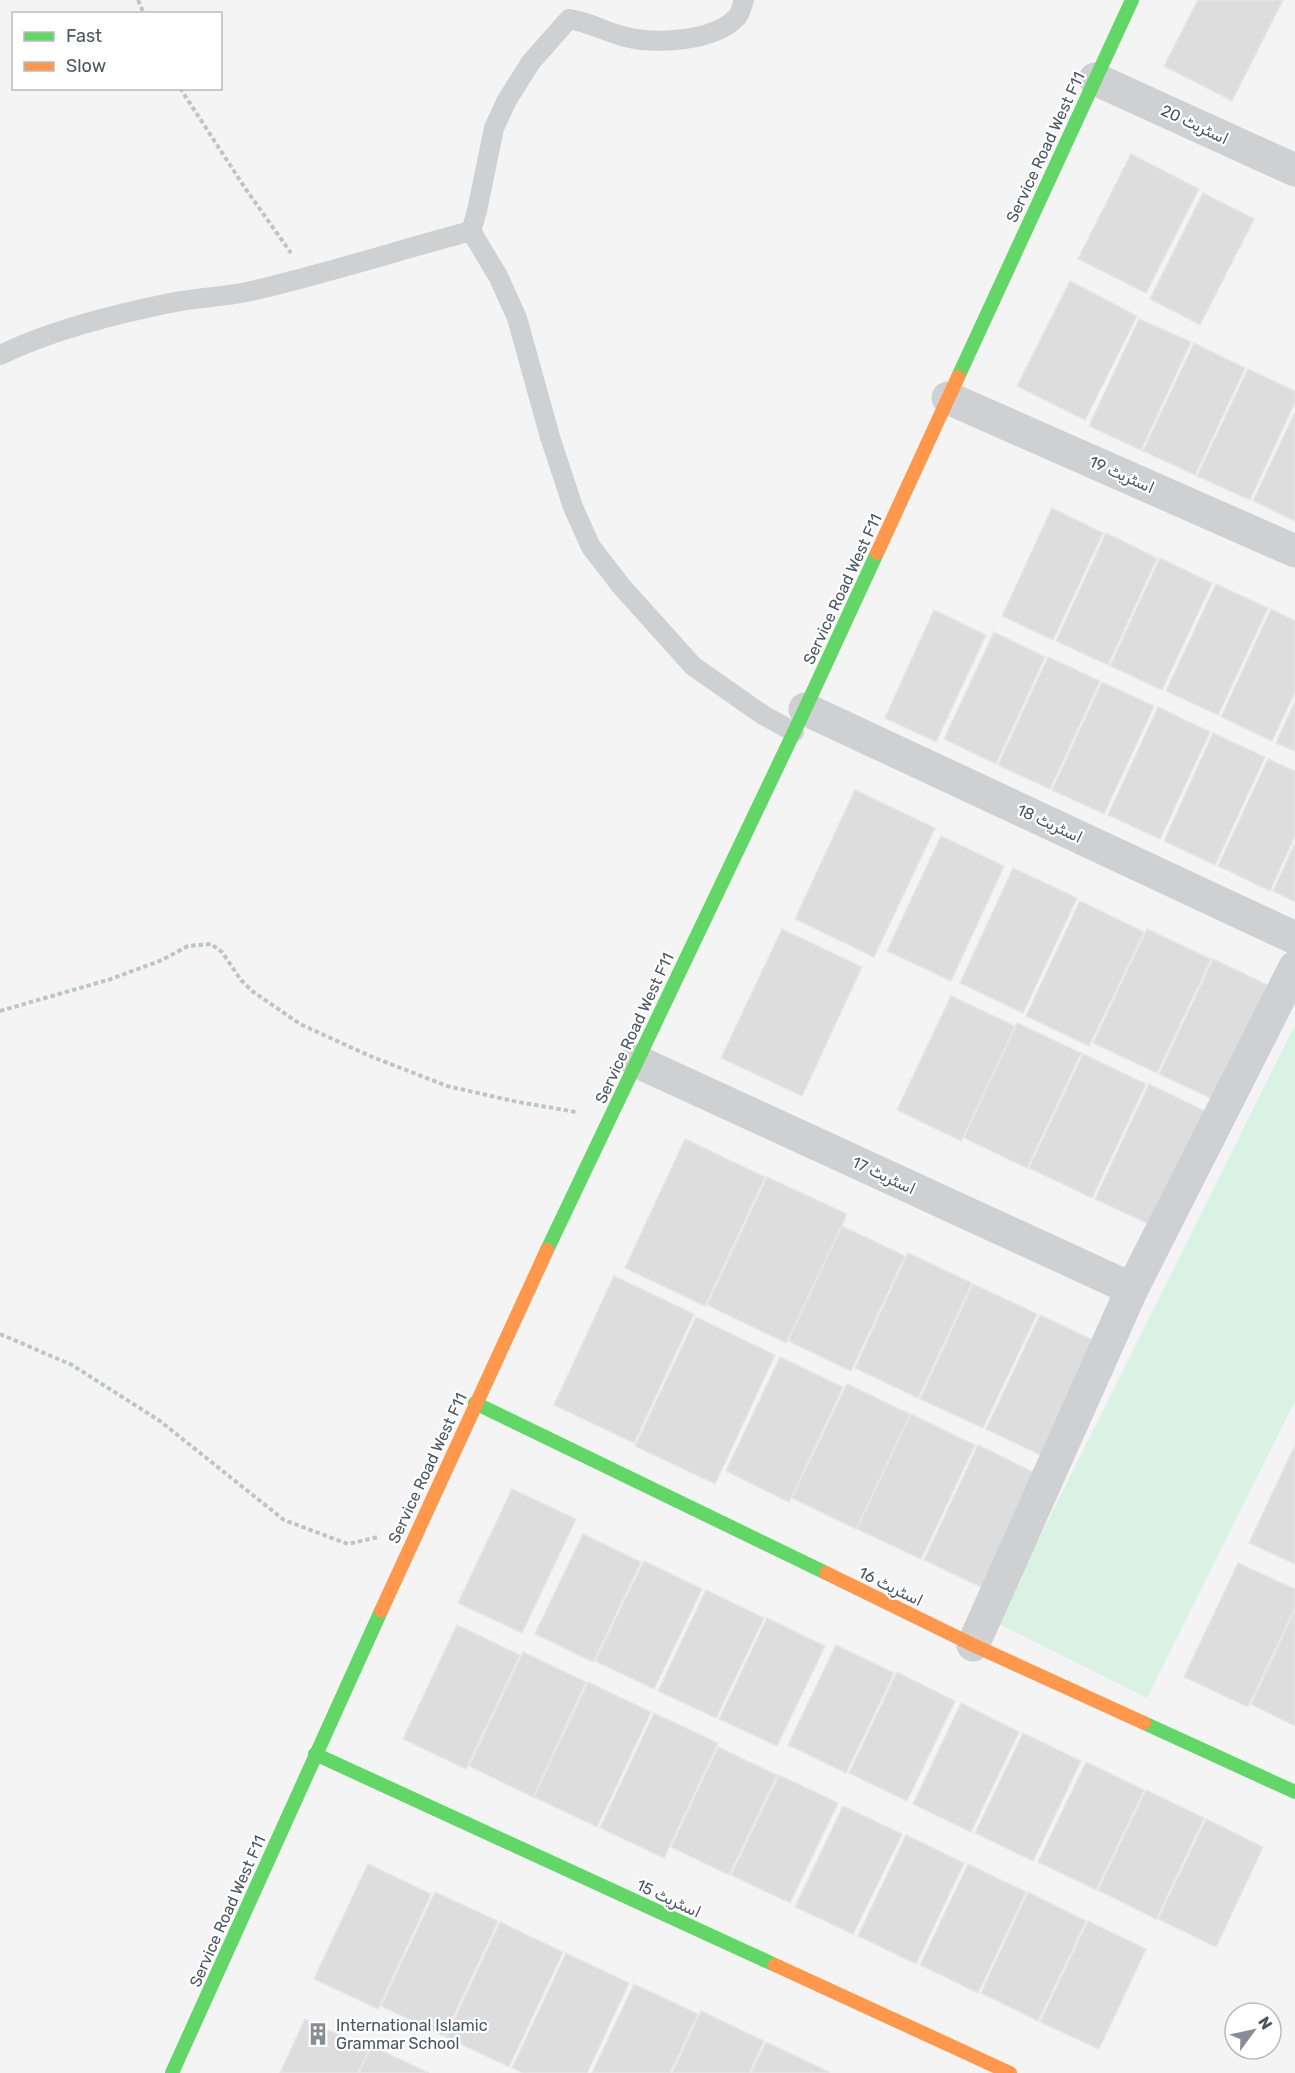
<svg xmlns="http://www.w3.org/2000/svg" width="1295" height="2073" viewBox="0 0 1295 2073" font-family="Rubik,Vazirmatn,sans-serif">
  <rect width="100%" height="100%" fill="#f4f4f4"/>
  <polygon fill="#d9f2e3" points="1295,1025 1295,1401 1147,1698 997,1623"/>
  <g fill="#ddddde" stroke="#e5e6e7" stroke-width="1.5">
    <polygon points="1198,0 1283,0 1232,101 1164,66"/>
    <polygon points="1131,154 1199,189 1146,293 1078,259"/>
    <polygon points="1203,193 1254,219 1200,325 1150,299"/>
    <polygon points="1070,281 1137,316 1085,420 1017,386"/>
    <polygon points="1139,319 1191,342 1141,450 1089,426"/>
    <polygon points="1194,343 1245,368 1195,475 1143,451"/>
    <polygon points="1248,369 1295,391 1295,402 1250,500 1197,476"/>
    <polygon points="1295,412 1295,521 1253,501"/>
    <polygon points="1052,508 1103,533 1053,640 1002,616"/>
    <polygon points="1106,533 1157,558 1108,665 1056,641"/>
    <polygon points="1160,558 1212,583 1162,690 1110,666"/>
    <polygon points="1216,584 1268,608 1218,715 1166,691"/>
    <polygon points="1271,609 1295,621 1295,692 1272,741 1221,717"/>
    <polygon points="934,610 986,635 936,742 885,718"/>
    <polygon points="994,632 1045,657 996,764 944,739"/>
    <polygon points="1048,657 1100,681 1050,789 998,765"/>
    <polygon points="1102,682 1154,706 1104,814 1052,790"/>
    <polygon points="1295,701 1295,751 1276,743"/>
    <polygon points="1158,707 1210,732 1160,839 1108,815"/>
    <polygon points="1213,733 1265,757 1215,865 1164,841"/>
    <polygon points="1268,759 1295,771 1295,836 1270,891 1218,866"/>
    <polygon points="855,790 935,828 874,957 795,919"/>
    <polygon points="941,836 1004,866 951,981 887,951"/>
    <polygon points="1295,843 1295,902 1273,891"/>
    <polygon points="1013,868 1077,898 1023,1013 960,983"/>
    <polygon points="1080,901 1144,932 1089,1046 1026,1016"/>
    <polygon points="782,929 862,967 802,1096 721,1058"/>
    <polygon points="1147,929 1211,959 1157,1073 1093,1043"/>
    <polygon points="1213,959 1276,989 1223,1104 1159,1074"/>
    <polygon points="951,996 1015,1026 961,1141 897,1110"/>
    <polygon points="1017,1023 1081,1053 1027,1168 964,1138"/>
    <polygon points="1083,1054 1146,1084 1092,1198 1029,1168"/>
    <polygon points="1149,1084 1213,1115 1159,1229 1095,1199"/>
    <polygon points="685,1139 765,1177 705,1306 625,1268"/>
    <polygon points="767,1177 847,1214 786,1343 707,1305"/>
    <polygon points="842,1226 905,1256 851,1371 788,1341"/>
    <polygon points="908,1253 972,1283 918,1398 855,1368"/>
    <polygon points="614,1276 694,1314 634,1443 554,1405"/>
    <polygon points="973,1284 1037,1314 983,1428 920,1399"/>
    <polygon points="1040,1315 1103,1345 1049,1459 986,1429"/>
    <polygon points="696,1317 775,1355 715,1484 635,1446"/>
    <polygon points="780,1357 843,1387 789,1502 726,1471"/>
    <polygon points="847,1384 910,1414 856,1529 792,1498"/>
    <polygon points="911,1414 975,1445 921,1559 857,1529"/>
    <polygon points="978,1445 1041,1476 987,1590 924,1560"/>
    <polygon points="1295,1445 1295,1564 1249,1543"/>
    <polygon points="512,1489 576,1519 522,1633 458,1603"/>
    <polygon points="583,1534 641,1562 593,1662 535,1634"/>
    <polygon points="644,1561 702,1589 654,1689 595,1661"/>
    <polygon points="1238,1563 1295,1589 1295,1607 1248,1707 1184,1677"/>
    <polygon points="706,1590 764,1618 716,1718 658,1691"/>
    <polygon points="1295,1610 1295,1726 1251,1704"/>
    <polygon points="767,1618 825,1646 777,1746 719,1719"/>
    <polygon points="457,1625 520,1655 466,1769 403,1739"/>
    <polygon points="836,1645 894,1673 846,1773 788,1745"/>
    <polygon points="523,1652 586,1682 533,1797 469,1766"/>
    <polygon points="897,1672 955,1701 907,1801 849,1773"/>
    <polygon points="588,1682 651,1712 597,1827 534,1797"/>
    <polygon points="961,1703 1019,1732 971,1832 913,1804"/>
    <polygon points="654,1713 718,1743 664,1858 600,1828"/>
    <polygon points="1023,1733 1081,1761 1033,1861 975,1833"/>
    <polygon points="718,1747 777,1775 729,1875 671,1847"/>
    <polygon points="1086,1762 1144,1790 1096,1890 1038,1862"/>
    <polygon points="779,1775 838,1803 790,1903 731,1875"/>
    <polygon points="1146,1790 1204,1818 1156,1919 1098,1890"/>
    <polygon points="843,1806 902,1834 853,1934 795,1907"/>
    <polygon points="1206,1819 1263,1847 1216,1947 1158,1919"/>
    <polygon points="906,1835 964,1863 916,1964 858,1936"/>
    <polygon points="368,1864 431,1894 378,2009 314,1979"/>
    <polygon points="968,1864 1026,1892 978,1993 920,1965"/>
    <polygon points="435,1892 498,1921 444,2036 381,2006"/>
    <polygon points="1028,1892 1086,1921 1038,2021 981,1993"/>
    <polygon points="1088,1921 1146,1949 1099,2049 1040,2022"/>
    <polygon points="500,1922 563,1952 509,2067 446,2037"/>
    <polygon points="566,1953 629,1983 587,2073 523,2073 512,2068"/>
    <polygon points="634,1984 698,2014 670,2073 592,2073"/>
    <polygon points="701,2011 764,2041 749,2073 672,2073"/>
    <polygon points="305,2019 369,2049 358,2073 280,2073"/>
    <polygon points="766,2042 829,2072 829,2073 751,2073"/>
    <polygon points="372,2046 429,2073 359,2073"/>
  </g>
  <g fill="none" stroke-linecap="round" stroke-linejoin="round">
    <g stroke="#bcc7c4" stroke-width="4" stroke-dasharray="4.5 3" stroke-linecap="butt">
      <polyline points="138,0 144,14"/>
      <polyline points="180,88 245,188 291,253"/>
      <polyline points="0,1011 111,979 162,960 188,946 211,944 222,952 241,980 252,991 300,1024 370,1056 447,1086 518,1102 576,1112"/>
      <polyline points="0,1334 72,1365 160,1421 284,1520 348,1544 378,1537"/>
    </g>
    <g stroke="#ced0d2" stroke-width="20">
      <path d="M471 231 477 211 494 128 507 100 531 62 569 19C588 22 604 31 622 36 654 45 714 42 737 17 741 13 742 5 744 0"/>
      <path d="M0 355C52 330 112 315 170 303 195 298 221 297 247 292 322 275 396 251 471 231L498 276 517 318 550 437 573 507 591 547 622 587 693 666 763 715 794 732"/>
    </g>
    <g stroke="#ced0d2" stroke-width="33">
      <polyline points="1095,79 1295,170"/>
      <polyline points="948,398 1295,551"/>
      <polyline points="805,709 1295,938"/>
      <polyline points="636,1061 1132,1289"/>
      <polyline points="973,1645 1132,1289 1295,967"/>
    </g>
    <g stroke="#63d668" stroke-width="14">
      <polyline points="958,377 1132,0"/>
      <polyline points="547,1250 805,709 877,553"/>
      <polyline points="475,1403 826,1573"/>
      <polyline points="1144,1723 1295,1792"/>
      <polyline points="315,1754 775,1965"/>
      <polyline points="172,2073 381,1611"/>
    </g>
    <g stroke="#ff974d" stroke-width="14">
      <polyline points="877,553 958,377"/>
      <polyline points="826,1573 973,1645 1144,1723"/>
      <polyline points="381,1611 547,1250"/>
      <polyline points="775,1965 1010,2073"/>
    </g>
  </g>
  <defs>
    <g id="building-bare" transform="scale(1.8)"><path d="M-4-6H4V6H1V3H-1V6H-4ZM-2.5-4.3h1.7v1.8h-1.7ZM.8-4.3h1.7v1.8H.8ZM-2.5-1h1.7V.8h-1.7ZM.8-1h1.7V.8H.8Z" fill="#868d94" stroke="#fff" stroke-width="2.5" paint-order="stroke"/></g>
  </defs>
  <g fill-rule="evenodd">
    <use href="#building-bare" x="318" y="2034"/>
  </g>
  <g text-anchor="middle" stroke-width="4.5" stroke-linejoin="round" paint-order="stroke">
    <g font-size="16" fill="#4a5661" stroke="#fff">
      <text transform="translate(1195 124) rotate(25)" y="6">اسٹریٹ 20</text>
      <text transform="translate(1045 147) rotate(-65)" y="6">Service Road West F11</text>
      <text transform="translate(1122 474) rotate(24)" y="6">اسٹریٹ 19</text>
      <text transform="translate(842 589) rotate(-65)" y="6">Service Road West F11</text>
      <text transform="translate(1050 823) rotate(25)" y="6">اسٹریٹ 18</text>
      <text transform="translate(634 1028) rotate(-65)" y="6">Service Road West F11</text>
      <text transform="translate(884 1175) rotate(25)" y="6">اسٹریٹ 17</text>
      <text transform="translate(427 1468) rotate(-65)" y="6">Service Road West F11</text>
      <text transform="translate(891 1586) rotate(26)" y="6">اسٹریٹ 16</text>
      <text transform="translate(669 1898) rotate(25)" y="6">اسٹریٹ 15</text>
      <text transform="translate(227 1911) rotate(-66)" y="6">Service Road West F11</text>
    </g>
    <g font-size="16" fill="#4a5661" stroke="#fff" text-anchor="start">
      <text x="336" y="2031">International Islamic<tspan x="336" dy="18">Grammar School</tspan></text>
    </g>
  </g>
  <rect x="12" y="12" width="210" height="78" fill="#ffffff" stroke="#b7bbc0" stroke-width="1.5"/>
  <rect x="24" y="32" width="30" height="9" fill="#63d668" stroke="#b7bbc0" stroke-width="1.5"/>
  <text x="66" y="42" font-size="18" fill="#4a5661">Fast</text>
  <rect x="24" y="62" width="30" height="9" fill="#ff974d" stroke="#b7bbc0" stroke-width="1.5"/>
  <text x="66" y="72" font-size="18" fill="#4a5661">Slow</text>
  <g transform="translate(1253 2031) rotate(57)"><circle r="28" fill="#ffffff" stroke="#b7bbc0" stroke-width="1.5"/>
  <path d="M0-4.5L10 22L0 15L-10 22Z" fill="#868d94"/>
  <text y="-9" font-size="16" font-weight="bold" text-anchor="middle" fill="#4a5661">N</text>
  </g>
</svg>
